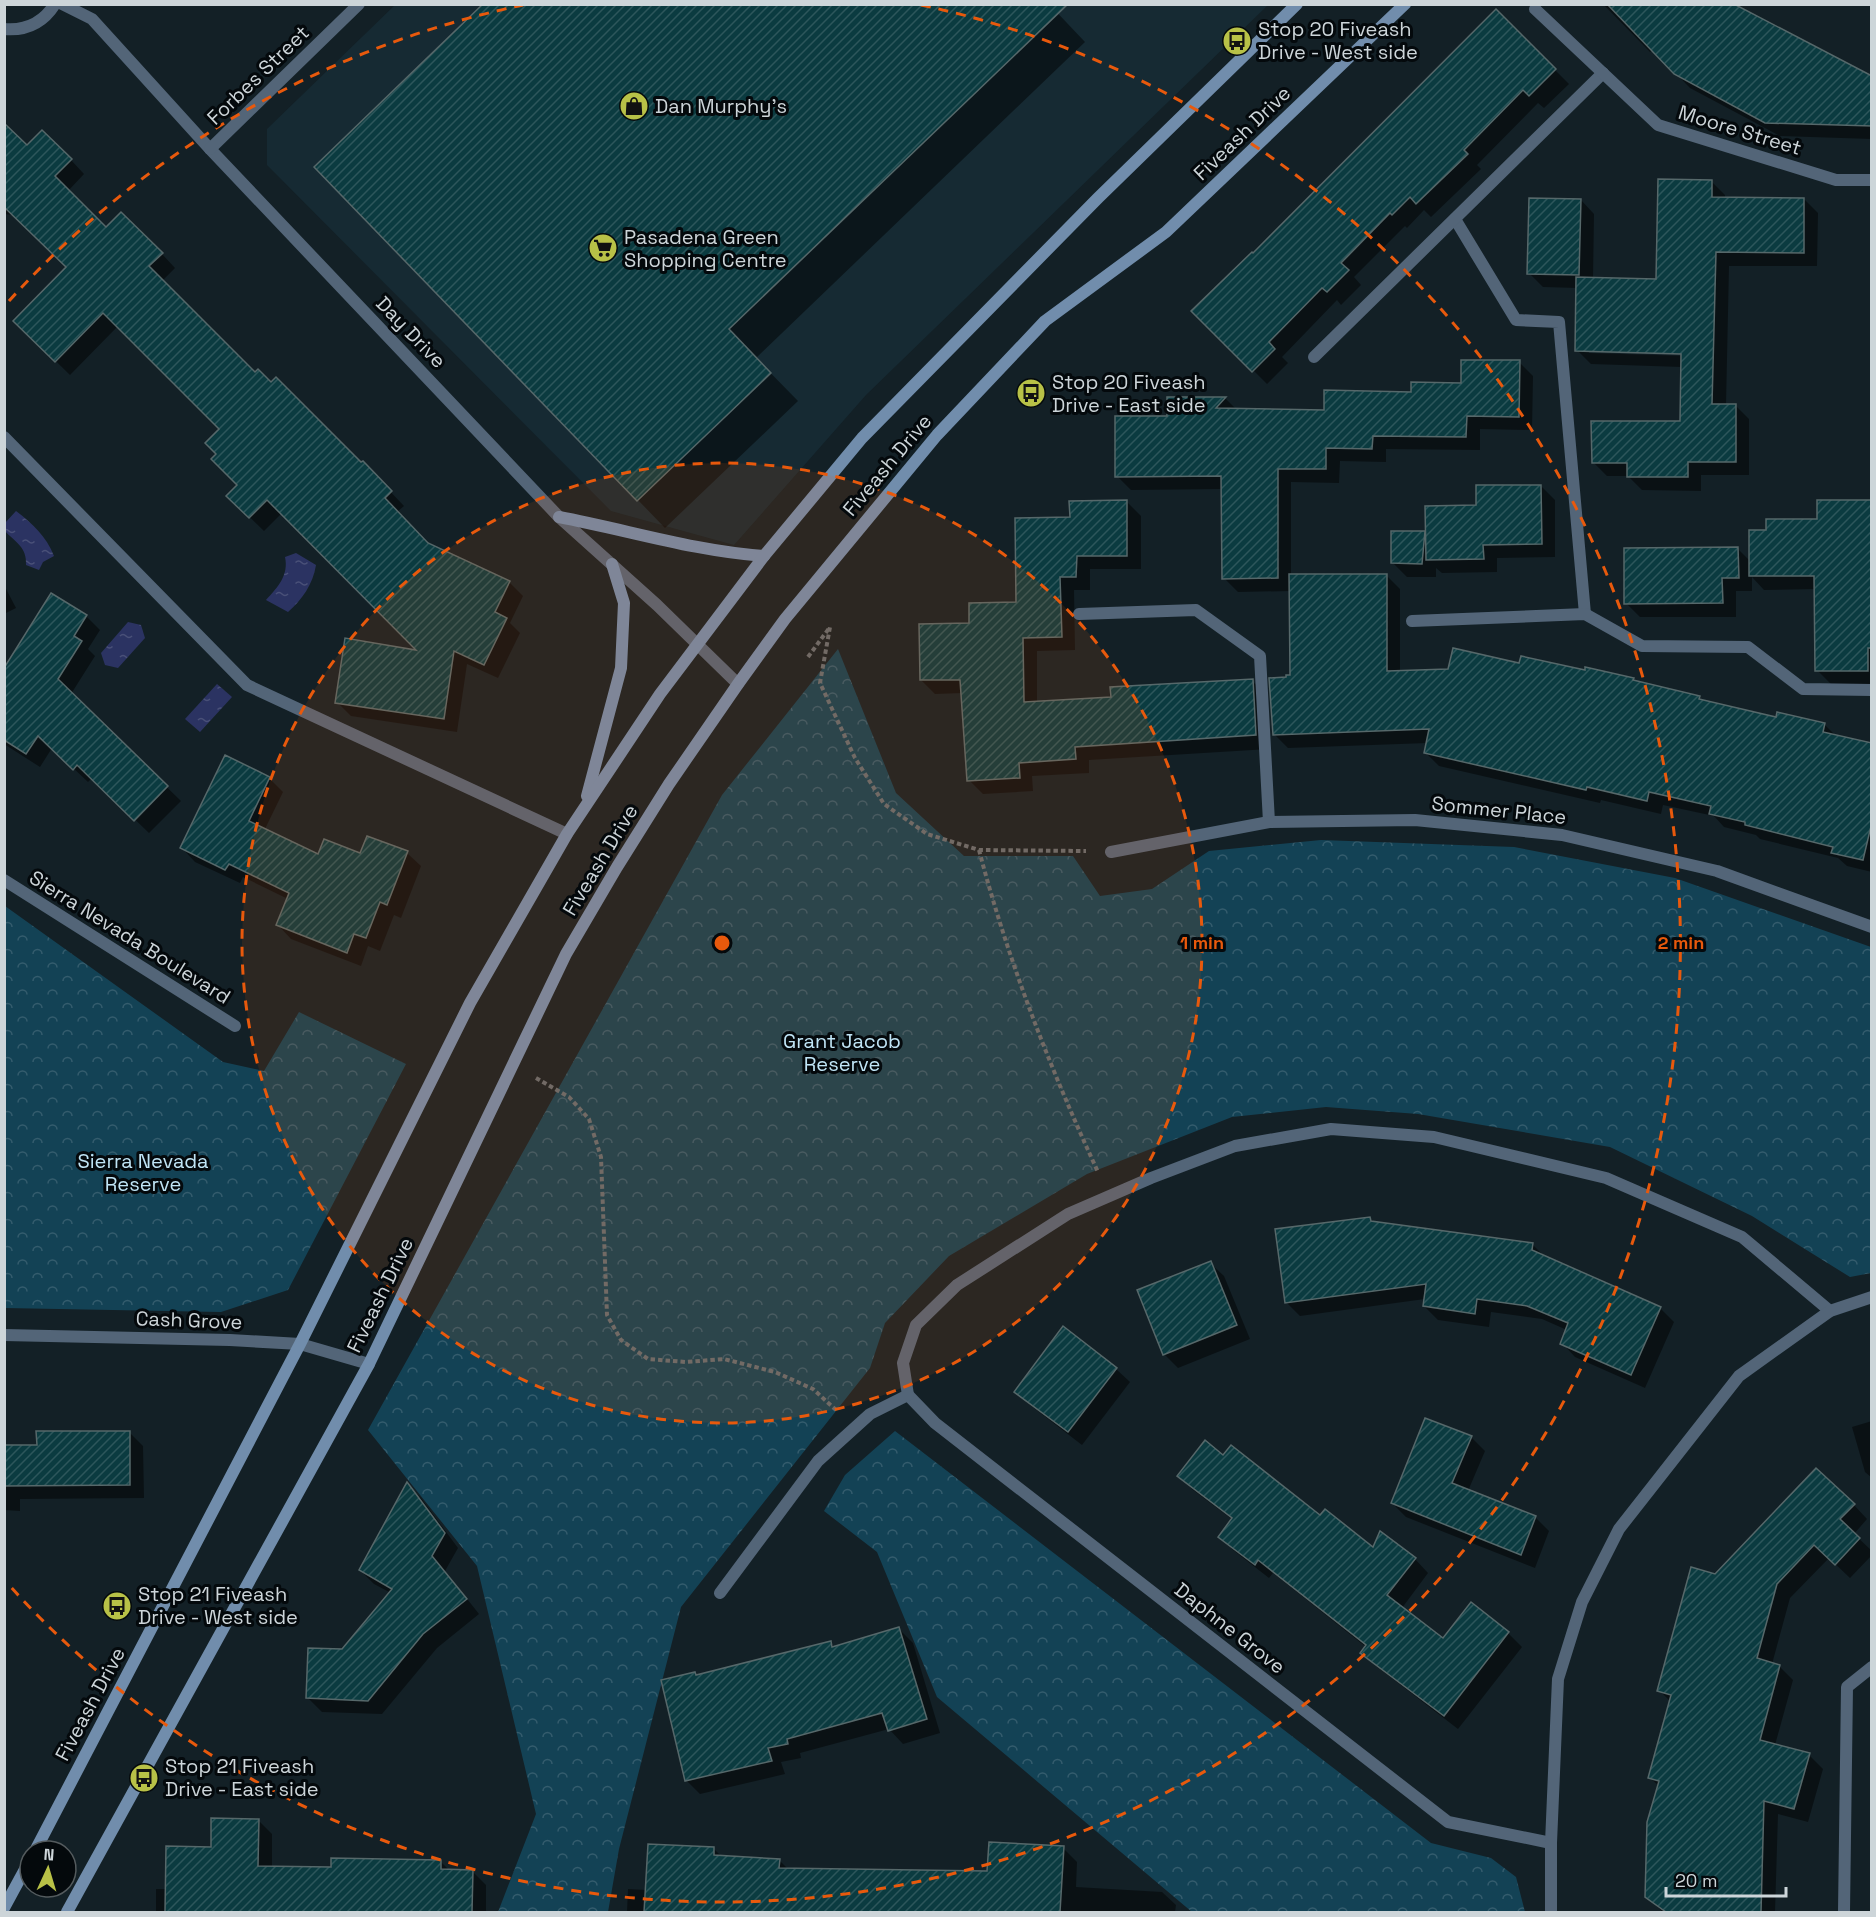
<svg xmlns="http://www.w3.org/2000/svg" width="1876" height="1917" viewBox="0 0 1876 1917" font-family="'Space Grotesk',sans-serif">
  <defs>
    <pattern id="park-crowns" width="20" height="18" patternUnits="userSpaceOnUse" patternTransform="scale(1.5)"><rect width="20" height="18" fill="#134255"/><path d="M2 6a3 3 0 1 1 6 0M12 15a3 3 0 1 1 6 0" fill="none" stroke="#345c6d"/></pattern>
    <pattern id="water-ripples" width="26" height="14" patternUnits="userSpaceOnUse" patternTransform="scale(1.5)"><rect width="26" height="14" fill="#2b3362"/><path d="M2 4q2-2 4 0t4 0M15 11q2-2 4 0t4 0" fill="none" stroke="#495078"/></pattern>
    <pattern id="building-hatch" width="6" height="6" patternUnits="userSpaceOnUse" patternTransform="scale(1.5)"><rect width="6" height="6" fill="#0b3b40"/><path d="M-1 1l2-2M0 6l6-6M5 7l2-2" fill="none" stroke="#2d565b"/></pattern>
  </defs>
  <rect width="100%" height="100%" fill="#132026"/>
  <polygon fill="#162a33" points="395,5 1268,5 866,395 734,545 611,511 267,165 267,129"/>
  <g fill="url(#park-crowns)">
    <polygon points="838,649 896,793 964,856 1073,856 1100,896 1152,889 1209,851 1321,840 1514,847 1675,878 1871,947 1871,1273 1850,1277 1752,1216 1610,1147 1418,1114 1326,1107 1232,1117 1087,1174 949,1256 885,1323 870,1368 681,1607 619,1849 608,1912 498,1912 536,1814 477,1566 368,1430 722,795"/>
    <polygon points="5,906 223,1062 264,1071 299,1012 406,1064 288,1290 221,1312 5,1308"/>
    <polygon points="895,1431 1431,1843 1491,1858 1516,1877 1525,1912 1192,1912 937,1697 877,1552 824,1511 845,1475"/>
  </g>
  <g fill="url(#water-ripples)">
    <path d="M16 511C33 524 46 536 54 556L43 562 39 570 26 565C27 547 16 543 5 531V523Z"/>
    <path d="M296 553 316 565C313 584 302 600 288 612L266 600C278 587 289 575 285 557Z"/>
    <polygon points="128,622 141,625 145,638 118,668 105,665 101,653"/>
    <polygon points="217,684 232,697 200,732 185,719"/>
  </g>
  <g fill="#0007" fill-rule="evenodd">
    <polygon points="1049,4 1085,42 756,358 798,401 665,528 316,167"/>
    <polygon points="1603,4 1734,4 1871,77 1871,55 1872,139 1780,136 1690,88 1653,50 1650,52"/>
    <polygon points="1496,11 1569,84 1544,108 1538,103 1477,165 1481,169 1431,217 1424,210 1407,228 1405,226 1354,277 1361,285 1341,305 1337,300 1282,357 1288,363 1267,384 1194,311 1253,255"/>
    <polygon points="4,125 27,147 71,160 84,174 68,191 106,229 162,254 175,268 162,281 255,374 361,464 363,463 404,506 397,512 428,544 509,582 523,596 510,623 520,633 498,678 467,664 457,732 351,716 337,702 420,652 282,513 264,531 228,496 239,485 221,429 118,326 70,375 15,321 68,267 14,215 4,214"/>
    <path d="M1711 181 1725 195V199H1804L1818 213 1817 266H1729L1726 405H1735L1749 419V475H1701V491L1642 490 1628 476H1607L1593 462 1682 422V367L1591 364 1577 350 1578 288 1543 287 1529 273 1581 200 1594 214 1593 279 1658 280ZM1589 350 1688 353V356L1589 353Z"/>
    <polygon points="1519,362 1533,376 1532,430 1480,429 1480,450 1386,449 1386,462 1340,461 1339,483 1291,482 1291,576 1386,575 1400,589 1400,672 1520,665 1633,680 1699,698 1703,702 1777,719 1824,724 1837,737 1872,748 1872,872 1847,866 1838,858 1760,839 1756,835 1724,827 1714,816 1663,805 1661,814 1601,800 1600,803 1439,766 1426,753 1428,743 1288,748 1274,734 1287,679 1292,676 1291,591 1238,592 1224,578 1223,489 1131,490 1117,476 1169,418 1169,399 1226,399 1237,410 1325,412 1463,384"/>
    <polygon points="1541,486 1555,500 1555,557 1497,558 1497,572 1442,573 1436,568 1436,577 1407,577 1393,563 1424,533 1427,536 1477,507"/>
    <polygon points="1127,502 1141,516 1141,569 1090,569 1090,590 1074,590 1075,650 1037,651 1037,703 1113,699 1252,681 1266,694 1269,749 1089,760 1089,773 1032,776 1033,791 983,794 969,780 963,693 935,694 921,680 971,625 1017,603 1071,518"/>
    <polygon points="1872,502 1872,684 1831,684 1817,670 1816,589 1764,590 1752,577 1752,591 1736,591 1736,617 1640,617 1626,603 1738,549 1750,561 1768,531 1819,521"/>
    <polygon points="4,585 16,608 4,614"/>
    <polygon points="86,616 100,630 88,649 95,656 71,694 181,801 149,833 92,778 88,782 52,748 40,767 4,744 4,692"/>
    <polygon points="226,757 269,778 283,792 264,831 319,856 361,855 367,838 407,853 421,866 401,918 394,915 380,951 368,946 361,966 291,939 278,925 288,899 243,877 240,883 195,862 182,848"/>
    <polygon points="1370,1218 1374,1222 1533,1245 1546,1258 1660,1308 1674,1322 1645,1388 1575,1357 1562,1343 1567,1330 1542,1319 1491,1312 1489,1327 1438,1320 1424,1306 1425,1299 1300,1316 1286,1302"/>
    <polygon points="1210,1263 1224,1276 1250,1339 1178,1368 1164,1354"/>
    <polygon points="1116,1369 1130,1382 1082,1445 1030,1405 1016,1392"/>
    <polygon points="1872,1421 1872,1478 1865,1472 1852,1427"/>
    <polygon points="129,1432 143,1446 144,1498 20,1499 20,1511 4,1510 4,1447 38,1447"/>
    <polygon points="1471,1437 1485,1451 1468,1491 1535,1517 1549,1531 1535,1568 1406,1517 1392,1503"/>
    <polygon points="1224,1457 1374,1549 1415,1559 1428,1573 1402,1608 1444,1640 1471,1604 1508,1633 1522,1647 1458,1729 1376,1666 1362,1652 1366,1647 1273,1573 1269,1578 1233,1550 1220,1536 1233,1520 1193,1490 1179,1476"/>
    <polygon points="407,1484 421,1498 458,1548 445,1571 479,1614 437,1648 382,1714 322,1712 308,1698 343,1650 391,1593 374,1584 360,1570"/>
    <polygon points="1854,1505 1867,1519 1854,1534 1872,1551 1872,1555 1850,1578 1829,1558 1790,1598 1772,1664 1779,1666 1793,1680 1775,1745 1809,1755 1823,1769 1808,1822 1778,1814 1775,1912 1663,1912 1647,1897 1659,1786 1650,1778 1671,1702 1659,1690 1715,1575"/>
    <polygon points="899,1629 913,1643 940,1733 903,1744 889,1729 800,1753 801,1758 781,1762 785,1774 700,1794 686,1780 695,1674 698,1676 830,1643 835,1647"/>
    <polygon points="258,1820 272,1834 272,1868 332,1868 441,1862 450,1871 472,1871 486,1885 486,1912 156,1912 156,1889 167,1889 212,1848"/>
    <polygon points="1063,1848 1077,1862 1076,1887 1162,1892 1176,1905 1175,1912 627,1912 628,1889 647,1890 714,1849 722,1857 779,1860 789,1870 989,1873"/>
  </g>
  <g fill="url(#building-hatch)" stroke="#56686a" stroke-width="1.5">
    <polygon points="483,4 1068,4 729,329 771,373 637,501 314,167"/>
    <polygon points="1607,4 1734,4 1872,76 1872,126 1765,123 1674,74"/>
    <polygon points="1496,9 1556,69 1529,96 1523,90 1464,150 1468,154 1416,204 1410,197 1392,215 1390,213 1341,263 1349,270 1327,292 1322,288 1269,342 1275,349 1252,372 1191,311 1252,252 1253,253"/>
    <polygon points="4,123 27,145 42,130 72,159 55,176 106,227 121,212 163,253 149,266 255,372 258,369 271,382 276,377 361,462 363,461 392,491 385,498 428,543 510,581 495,612 507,618 484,665 454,651 444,719 335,703 345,638 416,650 267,500 249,518 226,496 237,485 211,459 216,454 205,443 219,429 103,313 55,362 13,321 66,267 4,207"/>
    <polygon points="1658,179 1712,180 1712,197 1804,198 1804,253 1716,252 1712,404 1736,404 1736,462 1688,462 1688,477 1627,477 1627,463 1592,463 1591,421 1680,421 1681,354 1575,351 1576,277 1656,279"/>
    <polygon points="1529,198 1581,199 1579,275 1527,274"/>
    <polygon points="1461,360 1520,360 1519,417 1467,416 1466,437 1373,436 1372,449 1326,448 1326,469 1278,469 1278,578 1222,579 1221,476 1115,477 1115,416 1167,416 1167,397 1226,397 1216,408 1324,410 1324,390 1411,392 1411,382 1461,383"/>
    <polygon points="1476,485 1541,485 1542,544 1483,545 1484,559 1426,560 1425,506 1476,505"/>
    <polygon points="1127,500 1127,556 1077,556 1076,577 1060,577 1062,637 1023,638 1024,702 1111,697 1110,687 1253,679 1256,735 1075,747 1076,759 1019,763 1020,778 967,781 960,680 920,680 919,624 969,623 969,603 1016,602 1015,518 1070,517 1069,501"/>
    <polygon points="1817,500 1872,500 1872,648 1868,648 1868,671 1815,671 1814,576 1749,576 1749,530 1766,530 1766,519 1817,519"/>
    <polygon points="1391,531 1425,531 1422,564 1391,563"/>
    <polygon points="1738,547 1739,578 1722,578 1723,603 1624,604 1624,548"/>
    <polygon points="1289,574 1387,574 1387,671 1448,669 1453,648 1519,663 1521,656 1585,670 1585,667 1634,678 1633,680 1700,696 1699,699 1776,717 1777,712 1825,723 1823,732 1872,743 1872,822 1863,860 1831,853 1833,847 1745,825 1745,822 1709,814 1711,806 1649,792 1647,801 1587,787 1586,790 1424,753 1429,729 1273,735 1269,678 1286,677 1286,675 1290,675"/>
    <polygon points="51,593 87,615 74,636 82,641 58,679 168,786 134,821 77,765 73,770 38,736 26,754 4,740 4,668"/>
    <polygon points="225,755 270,777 249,821 318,854 324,839 360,853 367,836 408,851 387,905 380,902 366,938 354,934 347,953 276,925 289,893 229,864 225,870 180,848"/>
    <polygon points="1370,1217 1371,1221 1533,1243 1532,1250 1661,1307 1631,1375 1560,1344 1568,1323 1527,1306 1477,1299 1475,1314 1423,1306 1426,1284 1285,1303 1275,1229"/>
    <polygon points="1211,1261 1237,1325 1163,1355 1137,1290"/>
    <polygon points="1063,1326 1117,1368 1068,1432 1014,1392"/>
    <polygon points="1425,1418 1472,1436 1452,1483 1536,1516 1521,1555 1391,1503"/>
    <polygon points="36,1431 130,1431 130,1485 4,1486 4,1445 37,1445"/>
    <polygon points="1205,1440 1223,1455 1231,1445 1320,1515 1325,1509 1373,1547 1380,1531 1416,1558 1387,1595 1443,1638 1471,1602 1509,1632 1444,1716 1360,1653 1366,1645 1258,1560 1255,1565 1218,1537 1232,1518 1177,1476"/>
    <polygon points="1816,1468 1855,1504 1840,1519 1860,1538 1835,1565 1814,1545 1777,1584 1757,1658 1780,1665 1760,1740 1810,1753 1794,1809 1764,1801 1761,1912 1666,1912 1645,1897 1647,1822 1659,1781 1648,1778 1671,1695 1657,1691 1691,1567 1715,1574"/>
    <polygon points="407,1482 445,1533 432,1556 467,1599 423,1634 368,1701 306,1698 308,1648 342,1649 392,1589 359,1570"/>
    <polygon points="899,1627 927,1719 888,1731 882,1713 787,1739 788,1744 768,1748 772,1761 685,1781 661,1680 695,1672 696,1675 831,1641 832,1647"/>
    <polygon points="211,1818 259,1819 258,1866 331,1867 331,1858 441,1860 441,1869 473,1870 472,1912 165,1912 166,1846 211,1847"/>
    <polygon points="989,1842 1064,1846 1060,1912 644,1912 648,1844 714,1847 714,1855 780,1859 779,1868 987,1871"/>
  </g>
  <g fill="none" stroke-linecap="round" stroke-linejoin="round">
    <g stroke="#626d72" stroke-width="4" stroke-dasharray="4.5 3" stroke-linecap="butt">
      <polyline points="808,657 830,627 820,683 855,758 884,804 927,834 979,850 1086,851"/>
      <path d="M979 850C1008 961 1050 1068 1098 1172"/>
      <polyline points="536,1078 569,1097 589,1119 601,1157 607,1315 621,1340 648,1359 686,1362 724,1359 775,1372 813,1389 836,1410"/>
    </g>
    <g stroke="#536578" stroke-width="12">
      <polyline points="1455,219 1516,320 1559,322 1585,614"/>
      <polyline points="1314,357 1603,73"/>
      <polyline points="4,437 247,685 567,834"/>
      <polyline points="1079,614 1196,610 1260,656 1269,822"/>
      <polyline points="1412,621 1585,614 1642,646 1748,647 1803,689 1872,690"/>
      <polyline points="1844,1912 1847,1687 1872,1667"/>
    </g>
    <g stroke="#536578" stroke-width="12">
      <polyline points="62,4 92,19 210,149 559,517 657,605 738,684"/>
      <polyline points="1535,9 1658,125 1836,180 1872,180"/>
      <path d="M4 29C26 31 43 23 55 4"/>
      <polyline points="210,149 359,4"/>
      <polyline points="1111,852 1269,822 1415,820 1562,835 1717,871 1872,927"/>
      <polyline points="4,880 235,1026"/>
      <polyline points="4,1335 230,1340 300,1344 369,1364"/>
      <polyline points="908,1395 935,1423 1448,1822 1551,1843"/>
      <polyline points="720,1593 818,1461 870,1414 908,1395 903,1363 916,1325 957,1285 1068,1214 1151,1178 1235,1146 1331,1129 1434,1137 1606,1178 1742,1237 1830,1311"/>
      <polyline points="1551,1912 1551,1843 1558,1679 1582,1602 1619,1529 1739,1376 1830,1311 1872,1297"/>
    </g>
    <g stroke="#718dac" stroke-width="12">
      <path d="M559 517C628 530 694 551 764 556"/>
      <polyline points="587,796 621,668 624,603 612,564"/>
      <polyline points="35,1851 300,1344 470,1003 567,834 660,694 764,556 862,438 1098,198 1297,4"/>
      <polyline points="4,1908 30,1860"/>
      <polyline points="67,1912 369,1364 566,954 617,867 669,784 738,684 785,619 937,435 1045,321 1166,232 1405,4"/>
    </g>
  </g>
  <circle cx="722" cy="943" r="480" fill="#e8590c" fill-opacity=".12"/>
  <g fill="none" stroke="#e8590c" stroke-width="3" stroke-dasharray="10 8">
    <circle cx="722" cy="943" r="480"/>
    <path d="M9 301A959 959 0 0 1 523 5M921 5A959 959 0 1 1 9 1585"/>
  </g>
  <defs>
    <g id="bus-disc" transform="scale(1.5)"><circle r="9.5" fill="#b8c147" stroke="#04090c"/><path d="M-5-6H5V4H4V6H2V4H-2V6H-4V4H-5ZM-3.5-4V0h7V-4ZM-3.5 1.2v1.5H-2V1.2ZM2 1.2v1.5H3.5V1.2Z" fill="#111"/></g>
    <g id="shop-disc" transform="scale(1.5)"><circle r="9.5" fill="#b8c147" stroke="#04090c"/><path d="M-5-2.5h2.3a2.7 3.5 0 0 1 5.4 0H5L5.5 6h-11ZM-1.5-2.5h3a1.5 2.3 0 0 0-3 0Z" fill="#111"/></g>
    <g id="supermarket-disc" transform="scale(1.5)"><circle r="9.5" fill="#b8c147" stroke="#04090c"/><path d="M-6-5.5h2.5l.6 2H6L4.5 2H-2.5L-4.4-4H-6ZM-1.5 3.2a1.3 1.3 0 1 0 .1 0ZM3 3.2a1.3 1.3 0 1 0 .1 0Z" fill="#111"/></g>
  </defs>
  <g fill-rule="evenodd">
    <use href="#bus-disc" x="1237" y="41"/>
    <use href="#shop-disc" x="634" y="106"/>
    <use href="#supermarket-disc" x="603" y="248"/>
    <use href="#bus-disc" x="1031" y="393"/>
    <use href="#bus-disc" x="117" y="1606"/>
    <use href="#bus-disc" x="144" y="1778"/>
  </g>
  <g text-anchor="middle" stroke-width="6" stroke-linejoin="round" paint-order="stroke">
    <g font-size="20" fill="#cdd5d9" stroke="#04090c" text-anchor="start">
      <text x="1258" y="36">Stop 20 Fiveash<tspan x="1258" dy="23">Drive - West side</tspan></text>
      <text x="655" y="113">Dan Murphy's</text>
      <text x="624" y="244">Pasadena Green<tspan x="624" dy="23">Shopping Centre</tspan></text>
      <text x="1052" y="389">Stop 20 Fiveash<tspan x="1052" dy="23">Drive - East side</tspan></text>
      <text x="138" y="1601">Stop 21 Fiveash<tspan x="138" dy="23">Drive - West side</tspan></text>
      <text x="165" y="1773">Stop 21 Fiveash<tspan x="165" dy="23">Drive - East side</tspan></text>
    </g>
    <g font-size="20" fill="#cdd5d9" stroke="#04090c">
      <text transform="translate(258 75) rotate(-44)" y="7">Forbes Street</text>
      <text transform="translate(1740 130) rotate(17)" y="7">Moore Street</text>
      <text transform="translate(1242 133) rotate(-44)" y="7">Fiveash Drive</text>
      <text transform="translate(411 332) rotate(46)" y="7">Day Drive</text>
      <text transform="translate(887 465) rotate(-50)" y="7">Fiveash Drive</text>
      <text transform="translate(1499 810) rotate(6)" y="7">Sommer Place</text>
      <text transform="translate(600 860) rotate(-59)" y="7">Fiveash Drive</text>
      <text transform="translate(130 937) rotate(32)" y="7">Sierra Nevada Boulevard</text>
      <text transform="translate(380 1295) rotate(-64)" y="7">Fiveash Drive</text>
      <text transform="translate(189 1320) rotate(2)" y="7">Cash Grove</text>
      <text transform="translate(1230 1628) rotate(38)" y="7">Daphne Grove</text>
      <text transform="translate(90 1704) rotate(-62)" y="7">Fiveash Drive</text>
    </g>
    <g font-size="20" fill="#c0e5f6" stroke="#04090c">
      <text x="842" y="1048">Grant Jacob<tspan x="842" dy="23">Reserve</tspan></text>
      <text x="143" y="1168">Sierra Nevada<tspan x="143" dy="23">Reserve</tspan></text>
    </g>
  </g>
  <circle cx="722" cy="943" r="9" fill="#e8590c" stroke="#04090c" stroke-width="3"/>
  <g font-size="18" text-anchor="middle" font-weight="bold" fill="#e8590c" stroke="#04090c" stroke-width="6" stroke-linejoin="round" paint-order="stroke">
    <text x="1202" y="949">1 min</text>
    <text x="1681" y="949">2 min</text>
  </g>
  <rect width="1876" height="1917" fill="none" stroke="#cdd5d9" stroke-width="12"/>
  <g transform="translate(48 1869) rotate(4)"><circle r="28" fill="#04090c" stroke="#545b5e" stroke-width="1.5"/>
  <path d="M0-4.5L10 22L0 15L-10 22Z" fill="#b8c147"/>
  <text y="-9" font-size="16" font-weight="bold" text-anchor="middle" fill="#cdd5d9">N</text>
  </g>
  <path d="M1666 1887v9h120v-9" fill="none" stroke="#cdd5d9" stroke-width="3"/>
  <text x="1675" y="1887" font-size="18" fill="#cdd5d9" stroke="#04090c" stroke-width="4.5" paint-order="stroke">20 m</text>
</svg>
